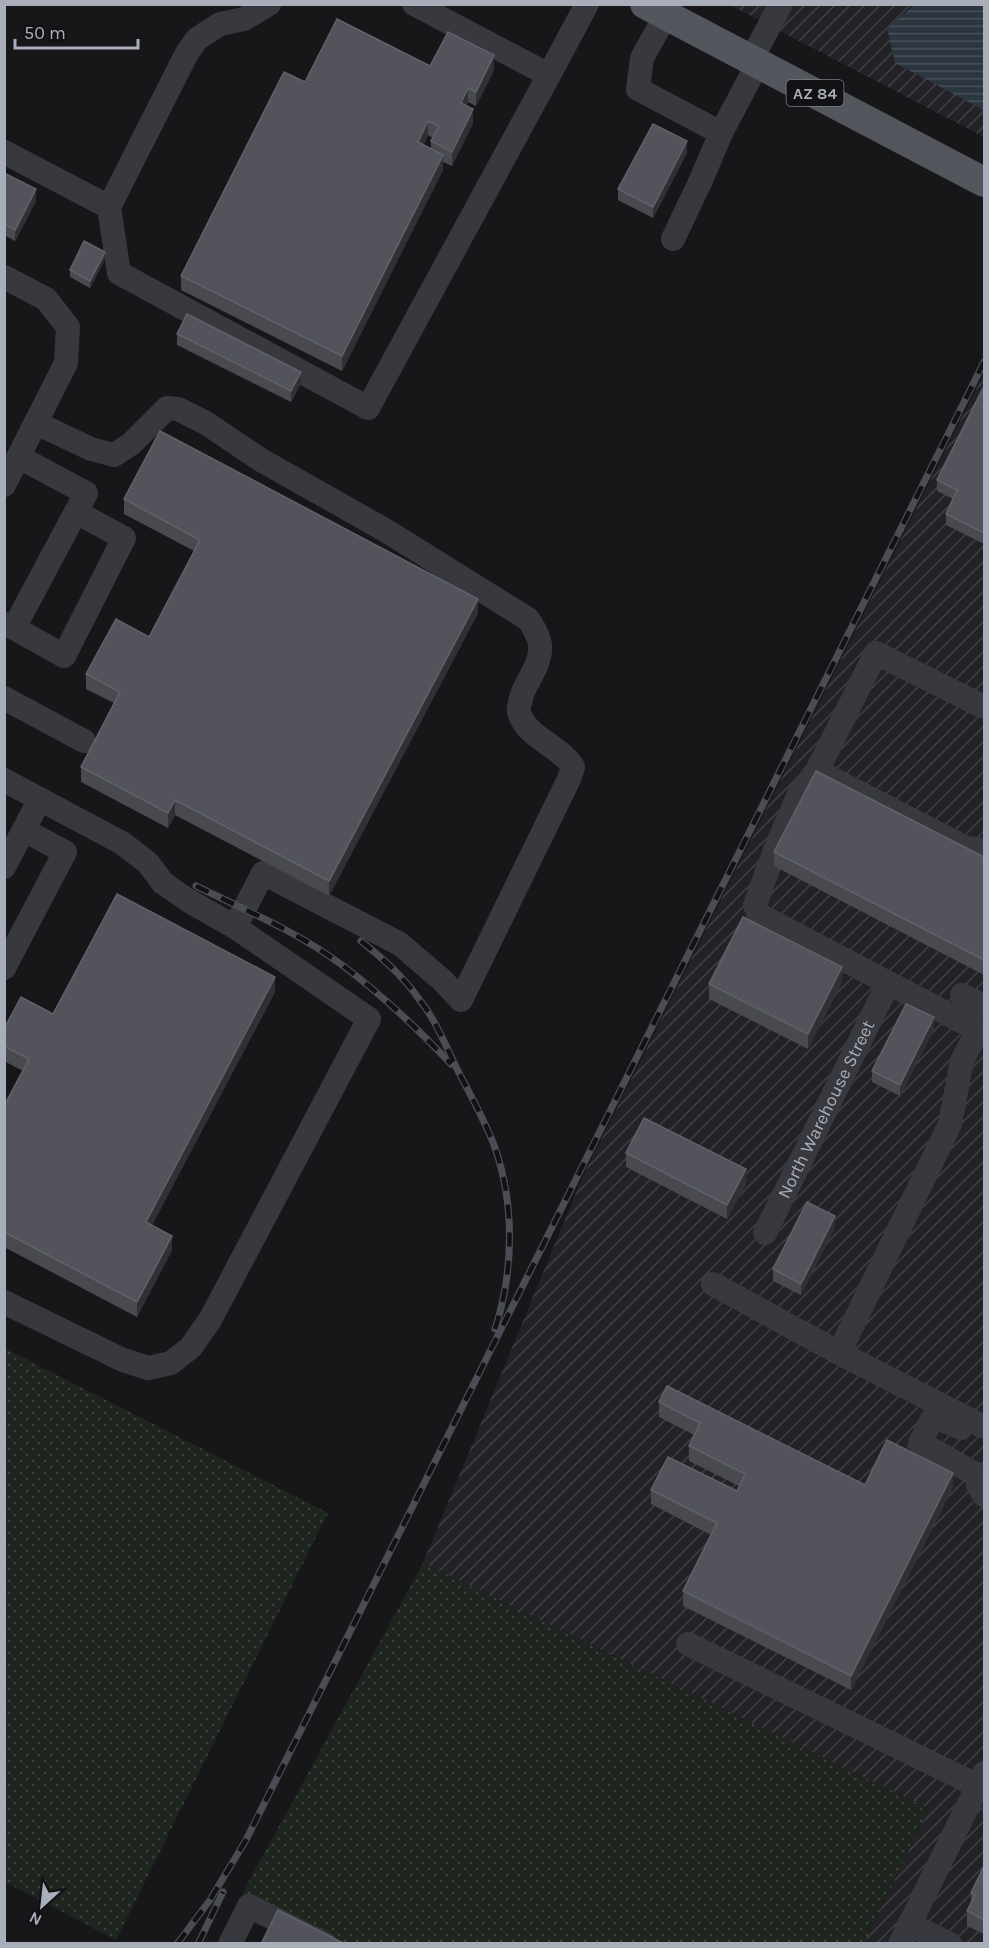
<svg xmlns="http://www.w3.org/2000/svg" width="989" height="1948" viewBox="0 0 989 1948" font-family="Karla,sans-serif">
  <defs>
    <pattern id="industrial-furrows" width="10" height="10" patternUnits="userSpaceOnUse" patternTransform="scale(1.5)"><rect width="10" height="10" fill="#232327"/><path d="M-1 1l2-2M0 10L10 0M9 11l2-2" fill="none" stroke="#404044"/></pattern>
    <pattern id="grass-dots" width="8" height="8" patternUnits="userSpaceOnUse" patternTransform="scale(1.5)"><rect width="8" height="8" fill="#1d251e"/><path d="M2 2h.1M6 6h.1" fill="none" stroke="#3b423d" stroke-width="1.8" stroke-linecap="round"/></pattern>
    <pattern id="water-rules" width="6" height="5" patternUnits="userSpaceOnUse" patternTransform="scale(1.5)"><rect width="6" height="5" fill="#2c363f"/><path d="M0 2.5h6" fill="none" stroke="#485159"/></pattern>
  </defs>
  <rect width="100%" height="100%" fill="#17171a"/>
  <g fill="url(#industrial-furrows)">
    <polygon points="730,5 984,5 984,137"/>
    <polygon points="984,373 984,1943 864,1943 929,1809 423,1563 583,1176"/>
  </g>
  <g fill="url(#grass-dots)">
    <polygon points="4,1348 328,1513 116,1940 5,1882"/>
    <polygon points="423,1563 929,1809 864,1943 342,1943 242,1894"/>
  </g>
  <polygon fill="url(#water-rules)" points="916,4 984,5 984,110 895,63 887,28"/>
  <g fill="none" stroke-linecap="round" stroke-linejoin="round">
    <g stroke="#38393f" stroke-width="24">
      <polyline points="414,4 549,75 587,4"/>
      <polyline points="666,15 642,58 638,89 721,133 758,63"/>
      <polyline points="751,60 781,4"/>
      <polyline points="4,152 109,207 119,273 368,408 549,75"/>
      <polyline points="109,207 187,53 197,39 220,24 244,19 269,4"/>
      <polyline points="673,239 701,180 721,133"/>
      <polyline points="4,277 46,299 68,327 66,363 4,485"/>
      <path d="M36 423 91 449 114 455 131 444 167 408 178 409 206 423 261 460 385 530 528 619C544 642 544 653 530 678 527 685 522 691 521 699 520 703 518 708 519 712 526 738 560 745 573 767L569 779 461 1000 442 980 400 944 263 873 235 927"/>
      <polyline points="4,624 14,628 86,493 19,457"/>
      <polyline points="14,628 64,656 124,538 76,512"/>
      <polyline points="4,698 84,741"/>
      <polyline points="984,707 876,653 817,771 966,848 984,850"/>
      <polyline points="817,771 799,794 775,850 755,905 759,915 984,1033"/>
      <polyline points="4,780 122,843 148,863 163,883 189,901 235,927 369,1019 210,1320 191,1347 171,1363 148,1368 123,1360 4,1302"/>
      <polyline points="4,867 40,799"/>
      <polyline points="4,968 65,852 24,830"/>
      <polyline points="962,995 984,1006"/>
      <polyline points="978,1030 962,1061 950,1124 839,1353 984,1427"/>
      <path id="s1" d="M765 1233 888 984"/>
      <polyline points="713,1284 839,1353"/>
      <polyline points="961,1428 936,1417 932,1419 920,1443 977,1475 978,1485 984,1495"/>
      <polyline points="688,1644 978,1786"/>
      <polyline points="909,1924 950,1944"/>
      <polyline points="230,1944 249,1906 325,1944"/>
      <polyline points="900,1944 984,1773"/>
    </g>
    <polyline stroke="#54565e" stroke-width="30" points="645,4 984,182"/>
    <g stroke="#4b4d54" stroke-width="7">
      <g id="rail">
        <path d="M196 886C245 910 298 932 342 965 381 994 417 1028 451 1064"/>
        <path d="M361 941C382 958 403 976 419 999 436 1020 446 1047 458 1071 471 1096 484 1119 494 1145 515 1203 514 1271 495 1329"/>
        <polyline points="177,1944 210,1900 246,1840 984,362"/>
        <polyline points="198,1944 223,1892"/>
      </g>
    </g>
    <use href="#rail" stroke="#121215" stroke-width="4.5" stroke-dasharray="14" stroke-linecap="butt"/>
  </g>
  <g fill="#484a4f" fill-rule="evenodd">
    <path d="M494 70 476 106 468 102 466 106 473 123 452 166 443 162V170L342 371 181 290V276L305 82ZM428 135 433 138 431 141V149L423 145Z"/>
    <polygon points="687,153 653,218 618,200 618,189"/>
    <polygon points="4,173 36,201 15,241 4,235"/>
    <polygon points="105,259 90,288 70,277 70,270"/>
    <polygon points="177,334 301,383 291,402 177,345"/>
    <polygon points="984,386 984,544 946,525 946,514 953,499 937,491 937,480"/>
    <polygon points="124,499 478,613 329,896 175,815 168,828 81,782 81,767 114,703 86,689 86,674 149,637 194,551 124,514"/>
    <polygon points="774,852 984,857 984,975 774,866"/>
    <polygon points="842,982 808,1049 709,999 709,984"/>
    <polygon points="275,992 152,1225 172,1250 137,1317 4,1247 4,1106 23,1071 4,1061 4,1029 53,1014"/>
    <polygon points="934,1029 900,1096 872,1082 872,1071"/>
    <polygon points="626,1153 746,1184 727,1219 626,1167"/>
    <polygon points="835,1227 801,1295 773,1281 773,1269"/>
    <polygon points="659,1402 865,1485 953,1487 851,1690 683,1606 683,1591 711,1535 651,1504 651,1490 737,1491 739,1486 689,1461 689,1446 694,1435 659,1417"/>
    <polygon points="984,1866 984,1934 967,1926 967,1911 971,1903 971,1893"/>
  </g>
  <g fill="#303135">
    <polygon points="494,55 494,70 476,106 476,92"/>
    <polygon points="468,88 468,102 461,117 461,103"/>
    <polygon points="473,109 473,123 452,166 452,152"/>
    <polygon points="428,121 428,135 418,157 418,142"/>
    <polygon points="687,141 687,153 653,218 653,207"/>
    <polygon points="443,155 443,170 342,371 342,356"/>
    <polygon points="36,189 36,201 15,241 15,230"/>
    <polygon points="105,252 105,259 90,288 90,281"/>
    <polygon points="301,372 301,383 291,402 291,391"/>
    <polygon points="478,599 478,613 329,896 329,881"/>
    <polygon points="175,800 175,815 168,828 168,813"/>
    <polygon points="842,967 842,982 808,1049 808,1034"/>
    <polygon points="275,977 275,992 146,1236 146,1222"/>
    <polygon points="934,1017 934,1029 900,1096 900,1085"/>
    <polygon points="746,1169 746,1184 727,1219 727,1205"/>
    <polygon points="835,1216 835,1227 801,1295 801,1284"/>
    <polygon points="172,1236 172,1250 137,1317 137,1302"/>
    <polygon points="953,1473 953,1487 851,1690 851,1676"/>
  </g>
  <g fill="#53545b" stroke="#60626a" stroke-width="1.5">
    <polygon points="337,19 430,66 448,32 494,55 476,92 468,88 461,103 473,109 452,152 431,141 439,126 428,121 418,142 443,155 342,356 181,276 284,72 305,82"/>
    <polygon points="653,124 687,141 653,207 618,189"/>
    <polygon points="4,173 36,189 15,230 4,224"/>
    <polygon points="84,241 105,252 90,281 70,270"/>
    <polygon points="187,314 301,372 291,391 177,334"/>
    <polygon points="984,386 984,533 946,514 957,490 937,480"/>
    <polygon points="160,431 478,599 329,881 175,800 168,813 81,767 120,692 86,674 116,619 149,637 200,540 124,499"/>
    <polygon points="816,771 984,857 984,960 774,852"/>
    <polygon points="117,894 275,977 146,1222 172,1236 137,1302 4,1232 4,1106 29,1059 4,1046 4,1029 21,997 53,1014"/>
    <polygon points="743,917 842,967 808,1034 709,984"/>
    <polygon points="906,1004 934,1017 900,1085 872,1071"/>
    <polygon points="644,1118 746,1169 727,1205 626,1153"/>
    <polygon points="807,1202 835,1216 801,1284 773,1269"/>
    <polygon points="667,1386 865,1485 887,1440 953,1473 851,1676 683,1591 717,1523 651,1490 668,1457 737,1491 745,1474 689,1446 700,1423 659,1402"/>
    <polygon points="984,1866 984,1920 967,1911 975,1895 971,1893"/>
    <polygon points="278,1910 345,1944 261,1944"/>
  </g>
  <g text-anchor="middle" stroke-width="6" stroke-linejoin="round" paint-order="stroke">
    <rect fill="#121215" stroke="#7b7f88" stroke-width="1.5" x="786.5" y="80" width="57" height="26" rx="4.5"/>
    <g font-size="16" font-weight="bold" fill="#a8aeba">
      <text x="815" y="99">AZ 84</text>
    </g>
    <g font-size="18" fill="#a8aeba" stroke="#121215">
      <text dy="6" stroke="none"><textPath href="#s1" startOffset="138">North Warehouse Street</textPath></text>
    </g>
  </g>
  <rect width="989" height="1948" fill="none" stroke="#a8aeba" stroke-width="12"/>
  <g transform="translate(42 1906) rotate(207)" stroke="#121215" stroke-width="4.5" paint-order="stroke">
  <path d="M0-4.5L10 22L0 15L-10 22Z" fill="#a8aeba"/>
  <text y="-9" font-size="16" font-weight="bold" text-anchor="middle" fill="#a8aeba">N</text>
  </g>
  <path d="M15 39v9h123v-9" fill="none" stroke="#a8aeba" stroke-width="3"/>
  <text x="24" y="39" font-size="18" fill="#a8aeba" stroke="#121215" stroke-width="4.5" paint-order="stroke">50 m</text>
</svg>
